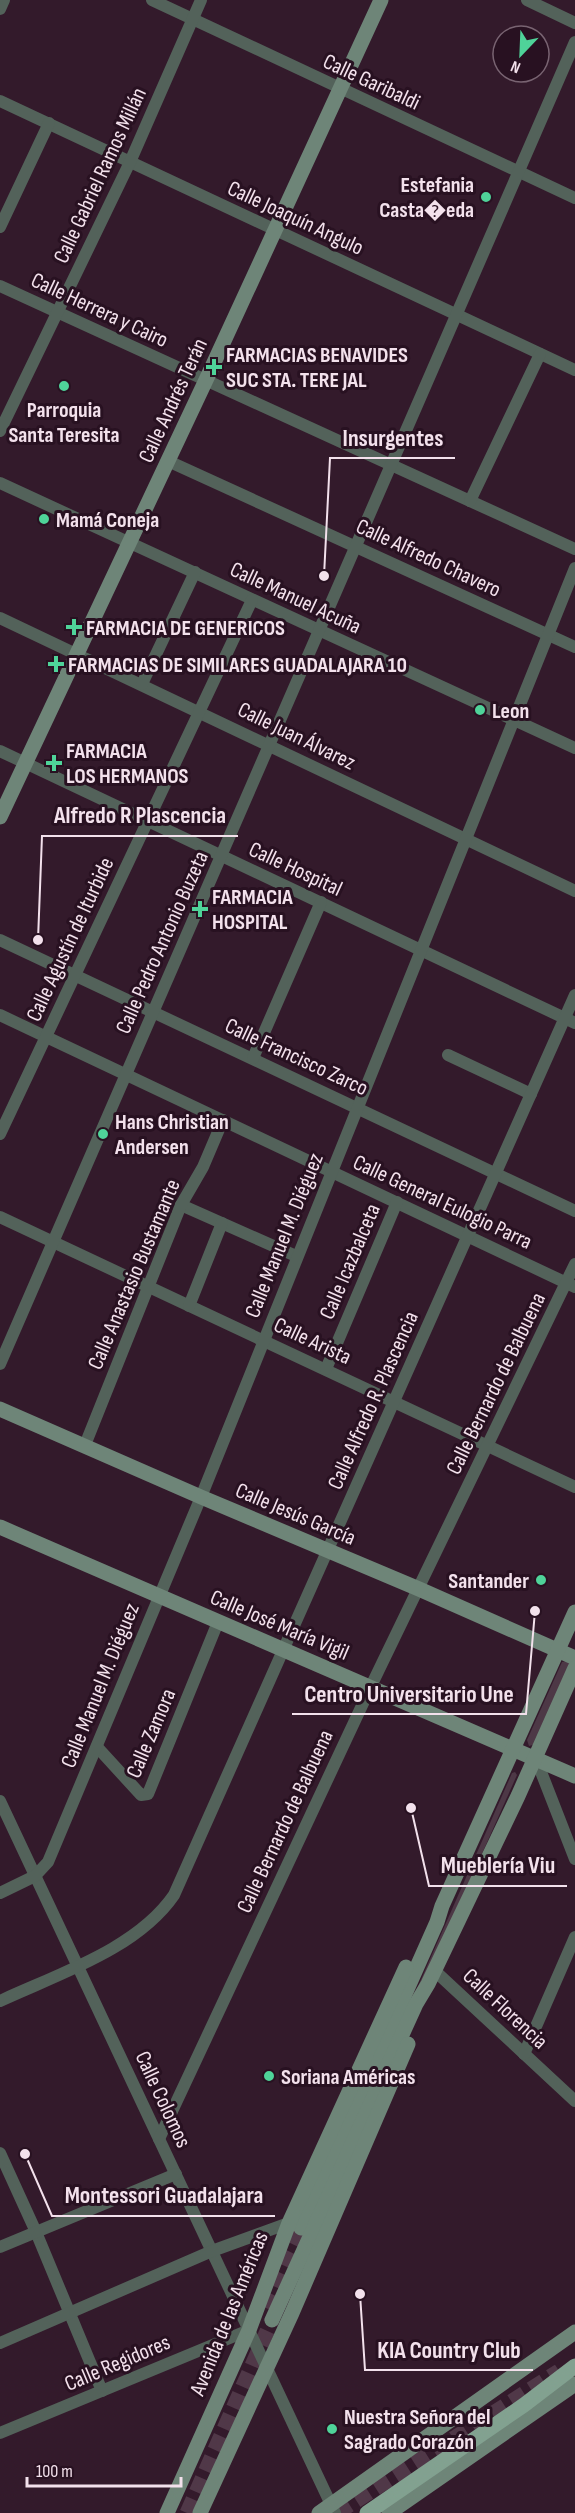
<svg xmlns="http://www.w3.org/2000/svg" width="575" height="2513" viewBox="0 0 575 2513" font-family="'Sofia Sans Condensed',sans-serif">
  <rect width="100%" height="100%" fill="#331a2b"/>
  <g fill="#4d3846">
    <polygon points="567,1661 571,1665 536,1744 529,1746 527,1740 562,1662"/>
    <polygon points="515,1772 517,1775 420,1993 416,1991 512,1773"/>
  </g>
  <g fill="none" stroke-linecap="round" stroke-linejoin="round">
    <g stroke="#503848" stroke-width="15" stroke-dasharray="15 8" stroke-linecap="butt">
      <polyline points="264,2307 301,2228"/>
      <polyline points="187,2513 272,2320"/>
    </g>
    <polyline stroke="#503848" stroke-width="15" stroke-dasharray="15 8" stroke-linecap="butt" points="337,2513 559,2371"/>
    <g stroke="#53625a" stroke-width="12">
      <polyline points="152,0 575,198"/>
      <polyline points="527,0 575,23"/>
      <polyline points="0,9 4,0"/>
      <polyline points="0,101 575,370"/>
      <polyline points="0,227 49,123"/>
      <polyline points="0,286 575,549"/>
      <polyline points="0,431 130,162 201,0"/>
      <polyline points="168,461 575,647"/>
      <polyline points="0,483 575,748"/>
      <polyline points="470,501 540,354"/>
      <polyline points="0,618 575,891"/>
      <polyline points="142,684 195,572"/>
      <polyline points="0,751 575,1023"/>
      <polyline points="0,940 575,1211"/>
      <polyline points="0,1015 575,1287"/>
      <polyline points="448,1055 531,1094"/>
      <polyline points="253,1058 321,902"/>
      <polyline points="0,1134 252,600"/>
      <polyline points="181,1205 296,1256"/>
      <polyline points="0,1217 575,1487"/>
      <polyline points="189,1306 222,1223"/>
      <polyline points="0,1364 575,42"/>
      <polyline points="326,1369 397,1202"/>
      <polyline points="85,1445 181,1205 203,1167 223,1120"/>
      <polyline points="98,1748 141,1795 148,1794 218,1622"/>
      <polyline points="536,1759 575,1859"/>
      <polyline points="0,1801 335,2513"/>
      <polyline points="0,1893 35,1876 48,1862 201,1497 575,568"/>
      <polyline points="435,1971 575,2101"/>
      <path d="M0 2001C58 1974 137 1949 174 1895L575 995"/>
      <polyline points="524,2054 575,1937"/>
      <polyline points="159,2139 373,1682 575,1264"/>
      <polyline points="0,2153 36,2232 102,2391"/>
      <polyline points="0,2247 176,2174"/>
      <polyline points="0,2343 212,2251 289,2223"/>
      <polyline points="0,2433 249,2330"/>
    </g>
    <g stroke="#6e8578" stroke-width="15">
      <polyline points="0,817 206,380 381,0"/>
      <polyline points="0,1409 201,1497 419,1589 575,1658"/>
      <polyline points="0,1527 575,1776"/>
      <polyline points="301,2228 437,1922 442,1906 575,1612"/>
      <polyline points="272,2320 416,2004 428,1984 518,1796 575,1668"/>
      <polyline points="167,2513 249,2330 289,2223 406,1967"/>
      <polyline points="200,2513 292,2313 408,2044"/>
      <polyline points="319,2513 575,2332"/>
      <polyline points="389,2513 575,2384"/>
    </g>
    <polyline stroke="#82a190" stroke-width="15" points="367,2513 524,2405 575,2366"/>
  </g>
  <g fill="#4fd399" stroke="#281121" stroke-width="2">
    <circle cx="486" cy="197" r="6"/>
    <path d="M211 358h6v6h6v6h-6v6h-6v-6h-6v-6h6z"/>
    <circle cx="64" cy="386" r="6"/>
    <circle cx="44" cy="519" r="6"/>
    <path d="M71 618h6v6h6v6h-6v6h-6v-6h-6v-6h6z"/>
    <path d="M53 655h6v6h6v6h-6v6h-6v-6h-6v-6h6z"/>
    <circle cx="480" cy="710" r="6"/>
    <path d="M51 754h6v6h6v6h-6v6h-6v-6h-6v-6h6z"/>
    <path d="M197 900h6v6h6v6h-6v6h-6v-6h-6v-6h6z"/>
    <circle cx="103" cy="1134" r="6"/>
    <circle cx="541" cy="1580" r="6"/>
    <circle cx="269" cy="2076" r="6"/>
    <circle cx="332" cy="2429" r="6"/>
  </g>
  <g text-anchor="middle" stroke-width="6" stroke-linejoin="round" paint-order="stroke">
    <g font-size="22" fill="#f3e1ec" stroke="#281121">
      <text transform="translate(372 81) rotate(25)" y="8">Calle Garibaldi</text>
      <text transform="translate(99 175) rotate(-65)" y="8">Calle Gabriel Ramos Millán</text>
      <text transform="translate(296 217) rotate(25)" y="8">Calle Joaquín Angulo</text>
      <text transform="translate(100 309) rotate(25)" y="8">Calle Herrera y Cairo</text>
      <text transform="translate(172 400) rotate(-65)" y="8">Calle Andrés Terán</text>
      <text transform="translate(429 557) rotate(25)" y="8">Calle Alfredo Chavero</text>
      <text transform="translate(296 597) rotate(25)" y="8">Calle Manuel Acuña</text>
      <text transform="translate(297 735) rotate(26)" y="8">Calle Juan Álvarez</text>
      <text transform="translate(296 868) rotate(25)" y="8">Calle Hospital</text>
      <text transform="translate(69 939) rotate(-65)" y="8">Calle Agustín de Iturbide</text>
      <text transform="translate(161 942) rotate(-66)" y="8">Calle Pedro Antonio Buzeta</text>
      <text transform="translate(297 1056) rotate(25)" y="8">Calle Francisco Zarco</text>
      <text transform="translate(443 1201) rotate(25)" y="8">Calle General Eulogio Parra</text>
      <text transform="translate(283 1235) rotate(-68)" y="8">Calle Manuel M. Diéguez</text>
      <text transform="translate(349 1261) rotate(-67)" y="8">Calle Icazbalceta</text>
      <text transform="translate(133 1274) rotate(-67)" y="8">Calle Anastasio Bustamante</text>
      <text transform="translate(313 1340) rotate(25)" y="8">Calle Arista</text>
      <text transform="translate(495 1383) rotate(-64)" y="8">Calle Bernardo de Balbuena</text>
      <text transform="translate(372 1400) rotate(-66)" y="8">Calle Alfredo R. Plascencia</text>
      <text transform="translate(296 1513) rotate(23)" y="8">Calle Jesús García</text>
      <text transform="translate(280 1624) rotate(23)" y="8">Calle José María Vigil</text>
      <text transform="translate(99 1685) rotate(-68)" y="8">Calle Manuel M. Diéguez</text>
      <text transform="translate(150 1733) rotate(-67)" y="8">Calle Zamora</text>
      <text transform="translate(284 1821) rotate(-65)" y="8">Calle Bernardo de Balbuena</text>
      <text transform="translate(506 2008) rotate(43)" y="8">Calle Florencia</text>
      <text transform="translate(164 2099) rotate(65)" y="8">Calle Colomos</text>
      <text transform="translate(228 2313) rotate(-68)" y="8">Avenida de las Américas</text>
      <text transform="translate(117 2362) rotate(-23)" y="8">Calle Regidores</text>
    </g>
    <g font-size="22" font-weight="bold" fill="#f3e1ec" stroke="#281121" text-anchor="start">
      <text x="474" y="192" text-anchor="end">Estefania<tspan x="474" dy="25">Casta�eda</tspan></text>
      <text x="226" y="362">FARMACIAS BENAVIDES<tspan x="226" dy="25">SUC STA. TERE JAL</tspan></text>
      <text x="64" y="417" text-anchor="middle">Parroquia<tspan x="64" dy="25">Santa Teresita</tspan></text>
      <text x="56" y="527">Mamá Coneja</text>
      <text x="86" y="635">FARMACIA DE GENERICOS</text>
      <text x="68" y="672">FARMACIAS DE SIMILARES GUADALAJARA 10</text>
      <text x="492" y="718">Leon</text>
      <text x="66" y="758">FARMACIA<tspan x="66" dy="25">LOS HERMANOS</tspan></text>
      <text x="212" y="904">FARMACIA<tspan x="212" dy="25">HOSPITAL</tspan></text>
      <text x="115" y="1129">Hans Christian<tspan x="115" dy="25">Andersen</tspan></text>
      <text x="529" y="1588" text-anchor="end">Santander</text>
      <text x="281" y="2084">Soriana Américas</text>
      <text x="344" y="2424">Nuestra Señora del<tspan x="344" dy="25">Sagrado Corazón</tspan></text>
    </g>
  </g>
  <path fill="none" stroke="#f3e1ec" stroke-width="2" d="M324 576L330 458H455M38 940L42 836H238M535 1611L526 1714H292M411 1808L429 1886H567M25 2154L52 2216H275M360 2294L365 2370H533"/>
  <g fill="#f3e1ec" stroke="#281121" stroke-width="2">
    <circle cx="324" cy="576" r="6"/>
    <circle cx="38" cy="940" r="6"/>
    <circle cx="535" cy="1611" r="6"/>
    <circle cx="411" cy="1808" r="6"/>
    <circle cx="25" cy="2154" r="6"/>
    <circle cx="360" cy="2294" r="6"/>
  </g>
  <g font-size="24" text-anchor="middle" font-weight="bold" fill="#f3e1ec" stroke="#281121" stroke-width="6" stroke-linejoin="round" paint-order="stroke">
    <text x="393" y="446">Insurgentes</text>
    <text x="140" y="823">Alfredo R Plascencia</text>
    <text x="409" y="1702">Centro Universitario Une</text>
    <text x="498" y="1873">Mueblería Viu</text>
    <text x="164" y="2203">Montessori Guadalajara</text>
    <text x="449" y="2358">KIA Country Club</text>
  </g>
  <g transform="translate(521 54) rotate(203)"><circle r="28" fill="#281121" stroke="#796472" stroke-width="1.5"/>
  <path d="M0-4.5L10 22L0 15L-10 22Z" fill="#4fd399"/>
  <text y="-9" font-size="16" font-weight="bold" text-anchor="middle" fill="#f3e1ec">N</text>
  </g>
  <path d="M27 2477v9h154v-9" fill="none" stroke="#f3e1ec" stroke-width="3"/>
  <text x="36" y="2477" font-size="18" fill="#f3e1ec" stroke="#281121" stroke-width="4.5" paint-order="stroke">100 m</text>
</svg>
